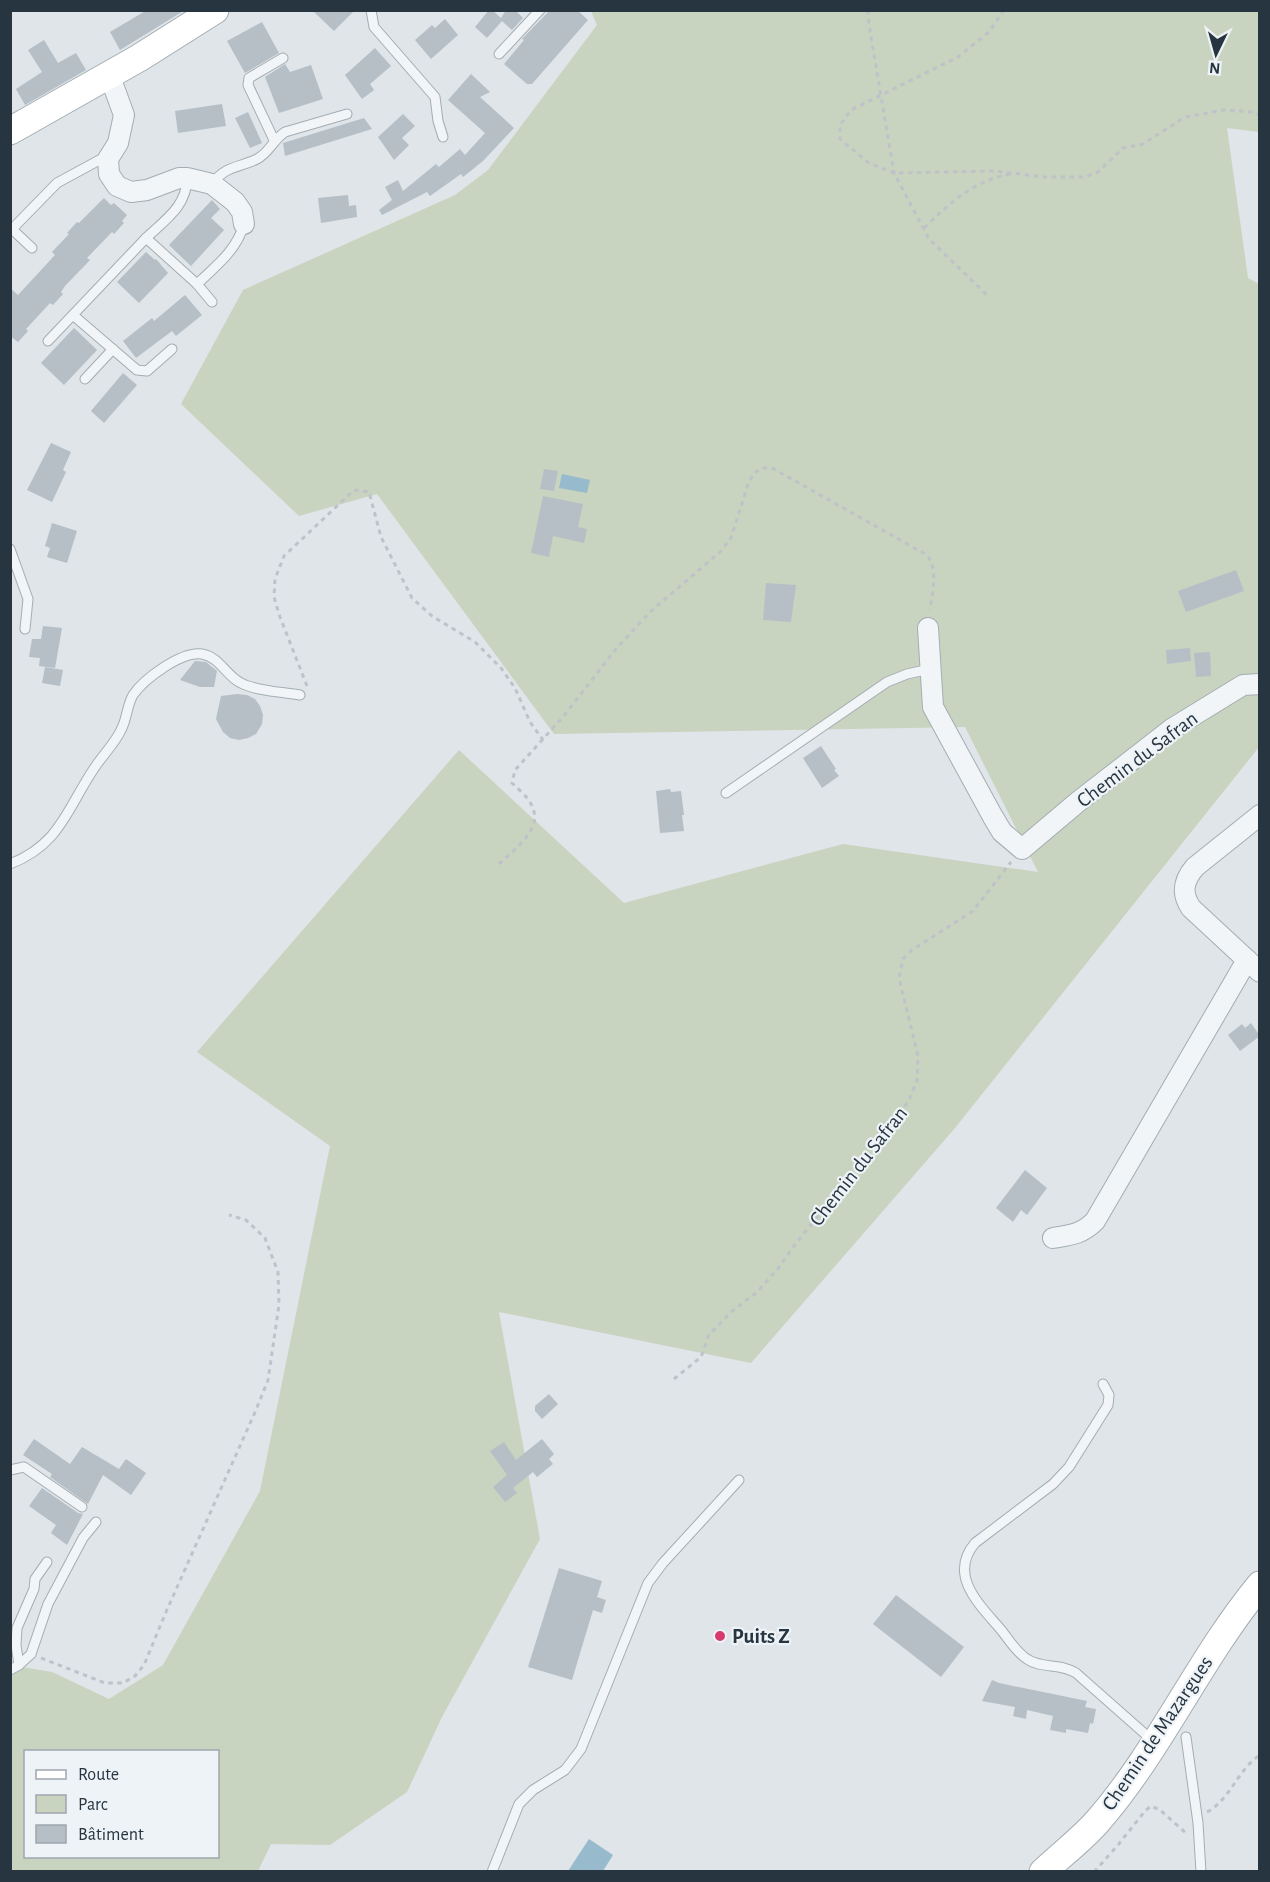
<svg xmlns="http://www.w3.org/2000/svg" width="1270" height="1882" viewBox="0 0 1270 1882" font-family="'Alegreya Sans',sans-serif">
  <rect width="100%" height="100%" fill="#dfe5e9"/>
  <path fill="#c8d4bf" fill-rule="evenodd" d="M591 11H1259V132L1227 128 1248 278 1259 284V747L955 1128 751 1363 499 1312 540 1539 442 1717 407 1792 330 1845 271 1844 258 1871H11L10 1665 52 1672 109 1699 163 1665 260 1491 330 1146 197 1052 459 750 624 903 843 844 1038 872 965 727 554 734 377 494 299 516 181 404 243 290 455 195 488 170 597 25ZM26 1752H218V1856H26Z"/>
  <g fill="#97bacc">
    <polygon points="562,474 590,480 587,493 559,488"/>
    <polygon points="589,1839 613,1855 603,1871 568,1871"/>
  </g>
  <g fill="#b6bfc6">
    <polygon points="147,10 185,10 120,50 110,32"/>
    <polygon points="312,10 355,10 334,31"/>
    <polygon points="489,10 492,10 501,18 506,10 515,10 523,18 512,30 502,21 487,38 475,27"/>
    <polygon points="550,10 577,10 588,20 532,84 527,84 504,64 524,40 522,39"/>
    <polygon points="445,19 458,35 431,59 415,40 432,25 435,28"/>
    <polygon points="262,22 279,53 245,73 227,41"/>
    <polygon points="44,40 58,63 76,53 86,70 25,105 16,89 42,72 28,50"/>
    <polygon points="375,48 391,66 370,84 374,90 362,99 345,75"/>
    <polygon points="285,64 290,72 311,65 323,99 279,113 265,77"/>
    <polygon points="471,74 490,92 480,97 514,128 483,161 463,177 461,174 430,196 427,192 382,215 379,210 392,200 385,187 398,180 403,191 436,164 439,167 460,149 465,155 485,133 448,100"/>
    <polygon points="222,104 226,126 178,133 175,111"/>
    <polygon points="248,112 262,143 250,148 235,118"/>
    <polygon points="403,114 415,126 402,138 409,145 394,160 378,137"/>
    <polygon points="364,118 372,129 285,156 283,143"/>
    <polygon points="348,195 349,206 356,205 357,217 321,223 318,198"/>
    <polygon points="104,198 111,205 114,203 127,215 122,221 124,223 114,234 112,232 87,258 90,260 65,286 61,292 63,294 53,305 50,303 26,329 28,331 18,342 10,336 10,288 18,295 55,255 52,252 69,234 67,233 77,222 79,223"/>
    <polygon points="212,200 220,209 211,218 224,230 191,266 169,245"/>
    <polygon points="146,252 155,260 156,259 168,273 139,303 117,282"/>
    <polygon points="185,295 202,315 176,336 172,331 136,358 123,341 152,318 154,321"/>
    <polygon points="74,328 97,350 64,385 41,363"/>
    <polygon points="123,373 137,385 104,423 91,411"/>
    <polygon points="51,443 71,452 63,470 66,472 52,502 27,490"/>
    <polygon points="544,469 558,471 554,491 540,489"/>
    <polygon points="543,496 583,504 578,527 587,529 584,543 553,536 549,557 531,553"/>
    <polygon points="52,523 77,531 67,563 47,557 50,548 45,546"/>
    <polygon points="1236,570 1244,591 1186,612 1178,591"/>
    <polygon points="766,583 796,585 791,622 763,620"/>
    <polygon points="43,626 62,628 55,668 39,666 40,658 29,657 32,639 41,639"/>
    <polygon points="1190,648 1191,661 1167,664 1166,650"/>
    <polygon points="1210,652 1211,676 1196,677 1194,653"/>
    <polygon points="195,661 206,662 217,671 214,687 200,687 180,680"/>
    <polygon points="45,667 63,670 60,686 42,683"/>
    <polygon points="237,694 247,695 255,699 260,706 263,715 262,724 256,734 248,738 239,740 230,738 223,732 216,719 221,696"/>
    <polygon points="821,746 836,769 834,770 839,776 822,788 803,758"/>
    <polygon points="670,789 671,792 681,791 684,815 682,815 684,831 660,833 656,791"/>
    <polygon points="1251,1023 1260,1036 1240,1051 1228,1035 1242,1024 1245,1028"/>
    <polygon points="1025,1170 1047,1188 1027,1215 1021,1210 1013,1222 996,1208"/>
    <polygon points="549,1394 558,1404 542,1419 535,1411 535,1406"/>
    <polygon points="34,1439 70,1464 82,1447 119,1469 126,1459 146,1473 131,1495 103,1475 88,1504 50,1477 52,1474 23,1455"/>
    <polygon points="542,1439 554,1454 549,1459 553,1464 537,1477 533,1472 513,1488 517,1493 505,1502 493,1487 507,1475 490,1451 504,1442 516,1460"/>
    <polygon points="42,1488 78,1513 83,1514 67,1545 51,1533 56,1525 29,1506"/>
    <polygon points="559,1568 602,1581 597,1597 606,1600 602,1613 593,1610 572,1680 528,1667"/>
    <polygon points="896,1595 964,1647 941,1677 873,1624"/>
    <polygon points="992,1680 999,1683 1087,1701 1085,1707 1096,1709 1093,1724 1090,1723 1088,1733 1066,1729 1066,1733 1050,1730 1053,1716 1027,1710 1026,1719 1013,1716 1015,1707 982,1701"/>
  </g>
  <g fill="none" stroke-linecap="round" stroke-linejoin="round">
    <g stroke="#a4adb3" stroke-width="11">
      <g id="lane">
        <polyline points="371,10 374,27 435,97 438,121 443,137"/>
        <polyline points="499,54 540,10"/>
        <polyline points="274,140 248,85 249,78 283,58"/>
        <path d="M212 184C226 165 239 168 257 159 269 153 273 140 285 132L347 114"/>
        <path d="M146 238C165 220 187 206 187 178"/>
        <polyline points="32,248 15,232 14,228 16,225 57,183 103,158 108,159"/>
        <path d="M197 284C216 266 237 250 244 224"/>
        <polyline points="73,315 137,370 147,371 172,349"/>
        <polyline points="48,341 146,238 197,284 212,302"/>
        <polyline points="85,379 113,349"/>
        <polyline points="10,549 28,599 25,629"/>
        <polyline points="726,793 887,682 907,674 930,669"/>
        <path d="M10 864C61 844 67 808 95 767 103 755 115 743 121 730 127 719 127 705 133 695 144 679 181 651 202 654 220 657 226 676 241 683 256 691 283 692 300 695"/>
        <path d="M1103 1384 1109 1395 1108 1405 1069 1467 1053 1484 975 1543C947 1576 981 1606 1002 1631 1009 1640 1017 1653 1027 1659 1041 1669 1061 1663 1076 1673L1153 1741"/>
        <polyline points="10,1470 24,1467 82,1507"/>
        <polyline points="19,1665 16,1645 17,1628 34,1589 35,1579 47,1562"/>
        <polyline points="10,1670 19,1665 31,1654 48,1604 83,1538 96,1522"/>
        <polyline points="1186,1737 1198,1823 1201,1872"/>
        <polyline points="492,1872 519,1804 533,1790 565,1770 581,1749 648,1583 663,1563 739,1480"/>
      </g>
    </g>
    <g stroke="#a4adb3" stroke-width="22">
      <g id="street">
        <polyline points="109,74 124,115 118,143 108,159 109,174 117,186 131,192 147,190 179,178 187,178 212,184 235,202 242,212 244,224"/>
        <polyline points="928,628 933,707 993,817 1002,832 1022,849 1079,801 1173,728 1243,685 1260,684"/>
        <path d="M1260 815 1195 867C1183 881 1181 893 1191 908L1260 972"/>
        <path d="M1053 1238C1071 1235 1082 1234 1095 1221L1247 960"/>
      </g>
    </g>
    <g stroke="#a4adb3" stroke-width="29">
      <g id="secondary">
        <polyline points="10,131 139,58 215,10"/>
        <path d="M1043 1872C1061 1855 1081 1840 1097 1822 1160 1750 1199 1659 1260 1585"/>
      </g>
    </g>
    <g stroke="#bdc3c8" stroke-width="3" stroke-dasharray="4.5 4.5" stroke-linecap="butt">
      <polyline points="868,10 869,25 894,173 929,239 988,296"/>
      <polyline points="1004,10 989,32 958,57 851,110 840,125 840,139 869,163 894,173 995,171 1044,177 1085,177 1098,172 1123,148 1143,144 1185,117 1224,110 1253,112 1260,115"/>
      <path d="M924 228C951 202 973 181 1011 174"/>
      <polyline points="307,686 280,617 274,597 275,579 284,556 354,490 369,492 381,537 412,598 432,616 475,642 501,668 515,688 530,722 543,740"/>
      <path d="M499 864C515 848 545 829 531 804 527 796 518 789 512 783L515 770 563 717 616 649 650 612 720 552 731 538 748 484 754 473 763 468H772L927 555C939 571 932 592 930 610"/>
      <polyline points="674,1379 701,1357 709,1335 731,1312 756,1293 777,1270 794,1246 908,1102 917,1081 918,1056 899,978 903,959 912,950 973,911 1011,862"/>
      <polyline points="41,1658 105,1683 123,1683 135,1676 144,1665 166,1612 256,1410 268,1380 279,1305 278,1272 265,1238 246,1220 229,1215"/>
      <path d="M1207 1812C1231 1799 1237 1770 1260 1755"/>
      <polyline points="1094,1872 1118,1845 1145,1811 1151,1806 1160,1810 1187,1834"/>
    </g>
    <use href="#lane" stroke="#f2f5f7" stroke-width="9"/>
    <use href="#street" stroke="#f2f5f7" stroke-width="20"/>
    <use href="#secondary" stroke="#fff" stroke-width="27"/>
  </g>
  <circle fill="#d73b6d" stroke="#eef3f7" stroke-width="2" cx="720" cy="1636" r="6"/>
  <g text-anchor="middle" stroke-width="4.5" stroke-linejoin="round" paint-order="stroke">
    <g font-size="21" fill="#273541" stroke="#eef3f7">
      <text transform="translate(1137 759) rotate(-37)" y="7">Chemin du Safran</text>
      <text transform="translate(858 1166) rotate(-52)" y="7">Chemin du Safran</text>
      <text transform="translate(1157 1733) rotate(-56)" y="7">Chemin de Mazargues</text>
    </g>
    <g font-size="21" font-weight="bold" fill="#273541" stroke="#eef3f7" text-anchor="start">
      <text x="732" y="1643">Puits Z</text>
    </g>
  </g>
  <rect width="1270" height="1882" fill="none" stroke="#273541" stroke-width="24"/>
  <rect x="24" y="1750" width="195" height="108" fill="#eef3f7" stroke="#9ea7ae" stroke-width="1.5"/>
  <rect x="36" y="1770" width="30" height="9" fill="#ffffff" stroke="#9ea7ae" stroke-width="1.5"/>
  <text x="78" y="1780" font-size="18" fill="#273541">Route</text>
  <rect x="36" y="1795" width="30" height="18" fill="#c8d4bf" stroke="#9ea7ae" stroke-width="1.5"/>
  <text x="78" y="1810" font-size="18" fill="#273541">Parc</text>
  <rect x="36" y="1825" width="30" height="18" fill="#b6bfc6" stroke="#9ea7ae" stroke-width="1.5"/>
  <text x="78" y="1840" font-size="18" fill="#273541">Bâtiment</text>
  <g transform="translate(1216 54) rotate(185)" stroke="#eef3f7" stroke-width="4.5" paint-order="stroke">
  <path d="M0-4.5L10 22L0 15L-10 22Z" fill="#273541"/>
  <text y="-9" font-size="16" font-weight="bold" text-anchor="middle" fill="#273541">N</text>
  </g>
</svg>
